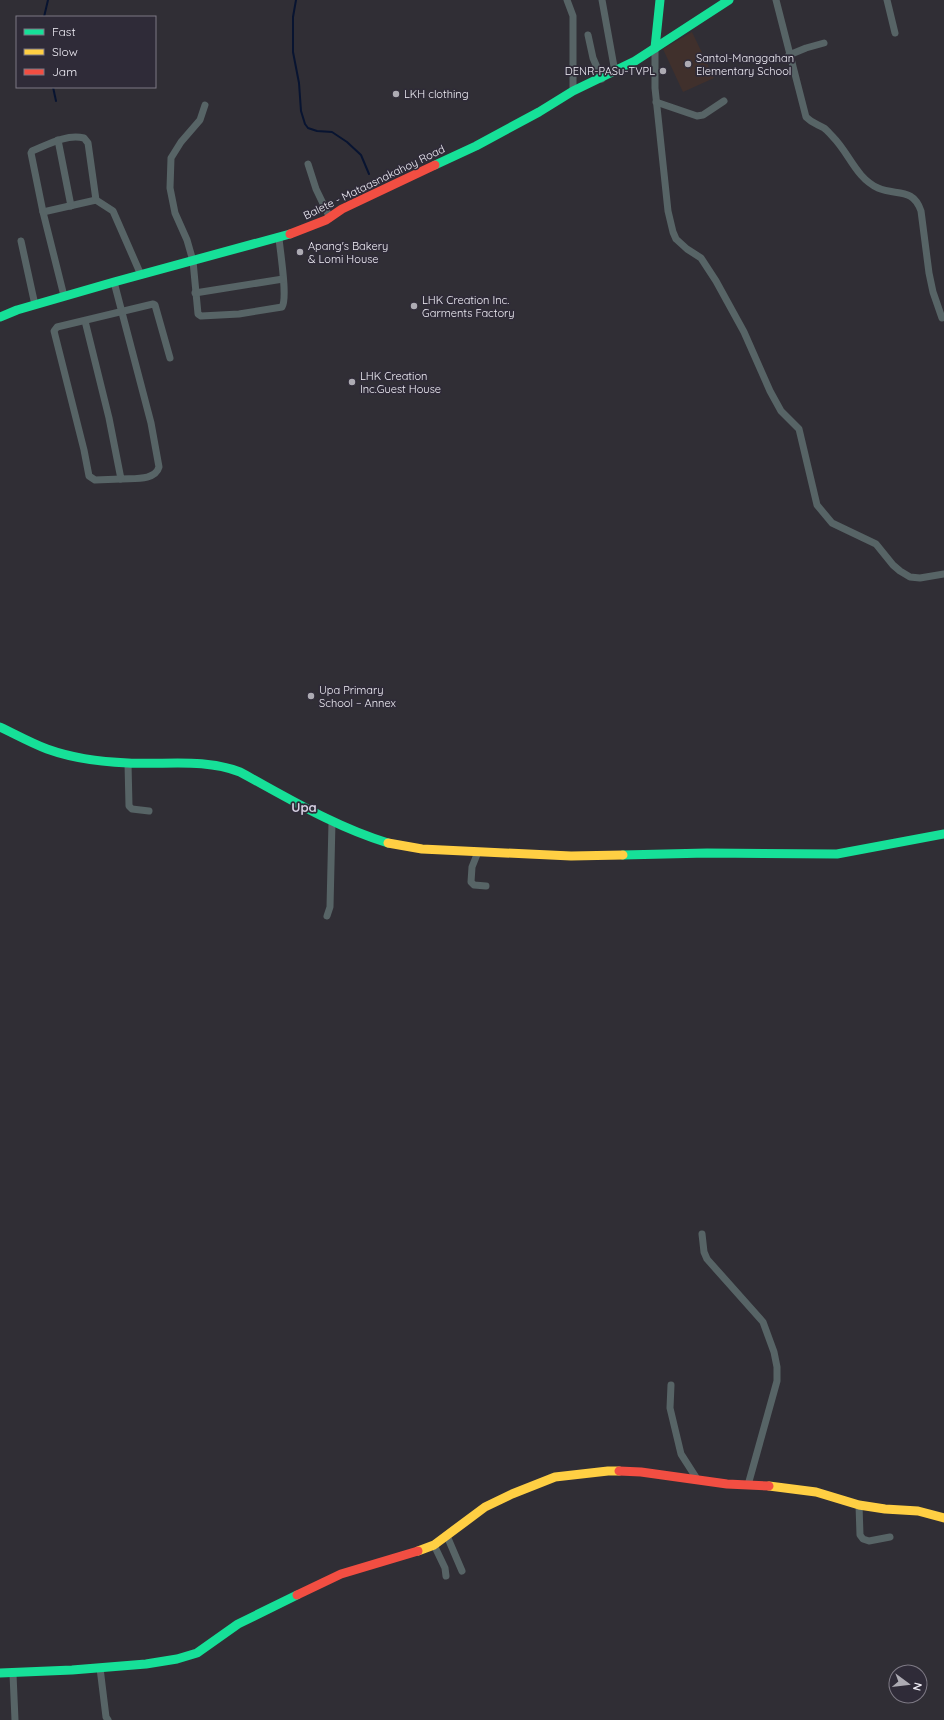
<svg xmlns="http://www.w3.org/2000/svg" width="944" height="1720" viewBox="0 0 944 1720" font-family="Quicksand,sans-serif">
  <rect width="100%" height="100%" fill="#302e35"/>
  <polygon fill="#40302c" points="692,32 714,78 683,92 663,49"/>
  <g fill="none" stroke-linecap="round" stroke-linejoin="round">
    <g stroke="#081431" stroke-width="2">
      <polyline points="296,0 293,17 293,52 299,83 301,111 305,124 308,128 317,131 332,132 347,142 361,155 369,174"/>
      <polyline points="44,17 48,0"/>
      <polyline points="53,87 56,101"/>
    </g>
    <g stroke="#576466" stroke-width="7">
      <polyline points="567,0 573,16 573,91"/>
      <polyline points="602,0 615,72"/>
      <path d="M776 0 806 117C813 124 817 124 824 128 827 130 830 134 833 137 849 153 856 178 878 188 896 196 913 187 921 211L929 273 933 292 942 318"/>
      <polyline points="887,0 895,33"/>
      <polyline points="588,35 593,58 602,79"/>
      <polyline points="655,48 655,88 668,211 673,232 676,239 687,249 701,258 716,281 744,332 770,391 781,411 799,429 817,505 832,523 876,544 893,565 900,571 910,577 920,578 944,574"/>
      <polyline points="789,55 806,48 824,43"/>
      <polyline points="656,102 697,116 703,115 724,101"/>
      <path d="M205 105 200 120 181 142 171 158 170 188 175 213 187 240 193 261 198 314 201 316 239 314 282 307C288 298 280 251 279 238"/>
      <polyline points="58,140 71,206"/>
      <polyline points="308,164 316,189 330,218"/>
      <polyline points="43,212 96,200"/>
      <polyline points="21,241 35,305"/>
      <polyline points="195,293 283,279"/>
      <path d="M64 296 43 212 31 153 32 151C49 144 66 134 84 138L88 143 96 200 113 211 141 275"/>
      <path d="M85 321 109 418 121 479C133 478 155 481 159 467L151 423 114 282"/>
      <polyline points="121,479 95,480 89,476 84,450 54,331 57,327 153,304 155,305 170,358"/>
      <polyline points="128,763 129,806 132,809 149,811"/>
      <polyline points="478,852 472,867 471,882 474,885 486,886"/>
      <polyline points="327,916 330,907 332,822"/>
      <polyline points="702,1234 704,1252 707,1259 763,1322 774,1352 777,1367 777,1381 748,1485"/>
      <polyline points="671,1385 670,1408 681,1454 697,1479"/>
      <polyline points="859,1505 860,1535 863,1539 869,1541 890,1537"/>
      <polyline points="447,1536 462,1571"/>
      <polyline points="434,1545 445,1568 446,1576"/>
      <polyline points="100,1668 106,1717 108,1720"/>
      <polyline points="13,1674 15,1720"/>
    </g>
    <g stroke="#16e098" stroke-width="9">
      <polyline points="655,48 660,0"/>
      <polyline points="435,165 476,146 539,112 573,91 635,61 729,0"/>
      <polyline points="0,317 17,310 114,282 290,234"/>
      <path d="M0 727C15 734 31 743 47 749 72 758 102 762 128 763 166 765 204 758 240 772 288 798 335 827 388 843"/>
      <polyline points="623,855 707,853 837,854 944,834"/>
      <polyline points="0,1673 72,1670 146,1664 177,1659 197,1653 238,1624 297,1595"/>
    </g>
    <g stroke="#ffcf43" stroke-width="9">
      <polyline points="388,843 422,849 571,856 623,855"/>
      <polyline points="769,1486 816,1492 859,1505 885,1509 918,1511 944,1518"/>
      <polyline points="418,1551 434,1545 485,1507 512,1494 555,1477 608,1471 619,1471"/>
    </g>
    <g stroke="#f24e42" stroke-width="9">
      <polyline points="290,234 326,220 342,209 435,165"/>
      <polyline points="619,1471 641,1472 727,1484 769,1486"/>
      <polyline points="297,1595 341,1574 418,1551"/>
    </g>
  </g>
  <g fill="#adabb3" stroke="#2f2b38" stroke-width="1.5">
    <circle cx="688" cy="64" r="4"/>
    <circle cx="663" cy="71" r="4"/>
    <circle cx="396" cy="94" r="4"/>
    <circle cx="300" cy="252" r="4"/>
    <circle cx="414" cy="306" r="4"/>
    <circle cx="352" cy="382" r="4"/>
    <circle cx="311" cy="696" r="4"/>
  </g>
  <g text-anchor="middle" stroke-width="3.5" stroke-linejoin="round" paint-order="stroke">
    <g font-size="11" fill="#f1eff7" stroke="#2f2b38" text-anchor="start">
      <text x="696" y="62">Santol-Manggahan<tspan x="696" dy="13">Elementary School</tspan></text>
      <text x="655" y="75" text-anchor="end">DENR-PASu-TVPL</text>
      <text x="404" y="98">LKH clothing</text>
      <text x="308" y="250">Apang's Bakery<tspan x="308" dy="13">&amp; Lomi House</tspan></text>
      <text x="422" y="304">LHK Creation Inc.<tspan x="422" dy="13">Garments Factory</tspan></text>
      <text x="360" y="380">LHK Creation<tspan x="360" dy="13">Inc.Guest House</tspan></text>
      <text x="319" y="694">Upa Primary<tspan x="319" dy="13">School – Annex</tspan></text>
    </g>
    <g font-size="11" fill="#f1eff7" stroke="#2f2b38">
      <text transform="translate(374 182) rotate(-26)" y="4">Balete - Mataasnakahoy Road</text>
    </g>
    <g font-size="13" font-weight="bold" fill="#d5cfe1" stroke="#2f2b38">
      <text x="304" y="812">Upa</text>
    </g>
  </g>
  <rect x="16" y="16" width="140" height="72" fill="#2f2b38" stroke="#7d7984"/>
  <rect x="24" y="29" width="20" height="6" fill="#16e098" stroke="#7d7984"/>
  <text x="52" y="36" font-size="12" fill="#f1eff7">Fast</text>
  <rect x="24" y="49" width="20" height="6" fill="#ffcf43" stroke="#7d7984"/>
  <text x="52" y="56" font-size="12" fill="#f1eff7">Slow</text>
  <rect x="24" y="69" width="20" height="6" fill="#f24e42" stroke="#7d7984"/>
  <text x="52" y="76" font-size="12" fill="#f1eff7">Jam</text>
  <g transform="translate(908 1684) rotate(105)"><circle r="19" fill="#2f2b38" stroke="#7d7984"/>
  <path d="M0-3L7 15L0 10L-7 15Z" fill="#adabb3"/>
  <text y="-6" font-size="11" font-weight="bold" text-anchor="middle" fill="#f1eff7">N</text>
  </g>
</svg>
